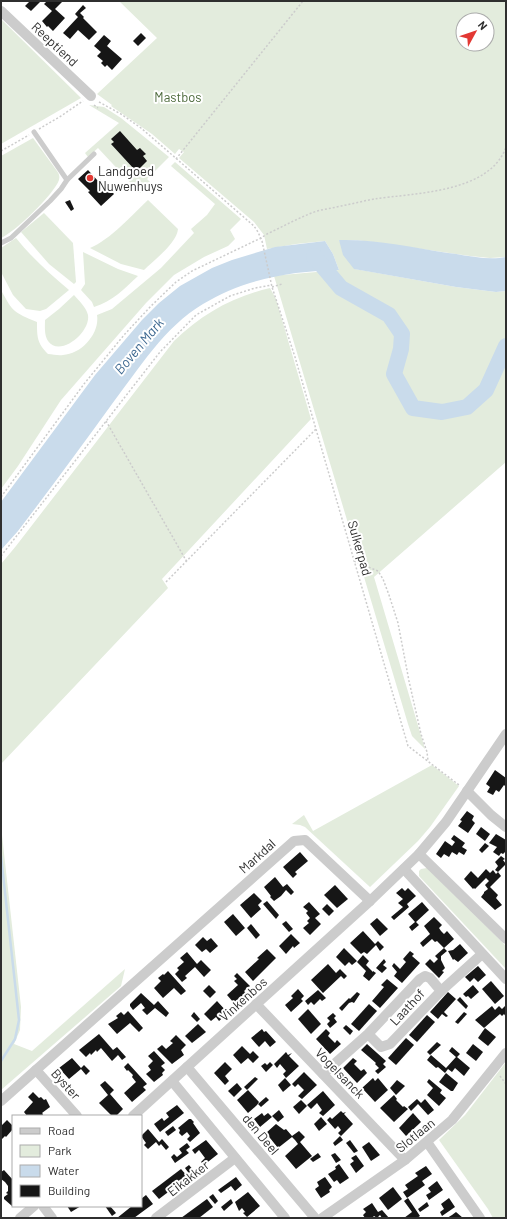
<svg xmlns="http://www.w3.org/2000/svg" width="507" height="1219" viewBox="0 0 507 1219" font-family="Barlow,sans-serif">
  <rect width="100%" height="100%" fill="#fff"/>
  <g fill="#e3ecdd" fill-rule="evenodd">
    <path d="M119 1H506V257L490 258 470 256 373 242 355 240H339L355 269 456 287 496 292 506 291V462L374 577 425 749 412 736 408 724 274 276 282 275 339 270 333 254 325 241 296 244 267 249 264 235 254 222 179 158 184 152 179 149 175 154 152 134 111 106 112 105 97 94 157 38ZM463 20H487V44H463Z"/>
    <polygon points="1,19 81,98 1,144"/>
    <polygon points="89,105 104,107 121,118 169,157 147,179 151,183 140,193 98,148 88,157 85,153 119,123"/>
    <path d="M33 138 57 171C59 174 60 176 59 180 54 194 15 232 1 238V156Z"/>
    <path d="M175 162 241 219 230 230 235 239 228 246 204 257 174 275 146 303 61 400 18 466 1 489V290C13 312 13 312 37 322 37 337 37 343 48 354 53 354 58 356 63 355 82 354 100 333 97 315L112 309 161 268 194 233 191 229 207 215 215 204 171 166Z"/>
    <path d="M148 200 178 229C177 243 154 260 144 270L121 264 90 248C110 240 133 214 148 200Z"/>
    <polygon points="44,213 73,243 76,282 74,284 49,264 21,232"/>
    <path d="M16 238C33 259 49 273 69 290L46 309 40 311 26 309 13 295 1 272V248Z"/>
    <path d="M83 252 118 269 138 276C124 289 113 301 94 307L92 302 81 290 85 284Z"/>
    <path d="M270 288 276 299 311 419 162 579 168 588 1 764V564L16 546 174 341C202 314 232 297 270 288Z"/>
    <path d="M74 295C79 301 86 307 88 315 91 332 60 358 48 341 44 335 45 326 45 320L59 309Z"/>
    <polygon points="432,765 459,786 430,827 418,841 370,887 305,827 300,825 292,824 304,815 313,831"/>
    <polygon points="1,826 21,1007 20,1030 14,1044 32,1051 125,969 121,986 1,1090"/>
    <polygon points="427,868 506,946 506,969 419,876 419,871 421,869"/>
    <polygon points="506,1062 506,1218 493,1218 488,1209 439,1140 465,1115"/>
  </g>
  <g fill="#c9dbeb">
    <path d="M339 240C375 239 412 247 448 253 466 255 488 261 506 257V291L496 292 456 287 354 269 343 255Z"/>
    <path d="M325 241 333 254 339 270C291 271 244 279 203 304 165 326 138 370 112 404 81 447 50 489 18 531L1 550V502L95 375 142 320 159 303 180 286 212 268 232 260 275 247Z"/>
  </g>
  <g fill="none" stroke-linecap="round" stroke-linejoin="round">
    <polyline stroke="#c9dbeb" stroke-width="2.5" points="1,856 19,1020 15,1039 1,1061"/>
    <polyline stroke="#c9dbeb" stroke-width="16" points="314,256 341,288 389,315 402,334 401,349 394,374 413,408 442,412 467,407 486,390 506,346"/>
  </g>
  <g fill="#161616">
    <polygon points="30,1 41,1 31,11 25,6"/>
    <polygon points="47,1 63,1 55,9 65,18 53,31 48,26 47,27 42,21 52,11 44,4"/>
    <polygon points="83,5 86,8 80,13 84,17 83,18 97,32 89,40 78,30 70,39 63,33 78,17 75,14"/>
    <polygon points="141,33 146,38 138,46 133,41"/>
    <polygon points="104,35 111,41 107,46 122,59 112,70 107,65 105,67 101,63 103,61 97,56 101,52 94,46"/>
    <polygon points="120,131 137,150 140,148 146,154 143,156 147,161 139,169 136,167 134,169 111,144 114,142 111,139"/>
    <polygon points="88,170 98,181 100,179 114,194 101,206 88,192 90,191 78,179"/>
    <polygon points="70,200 74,209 71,211 65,202"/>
    <polygon points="495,770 506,778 506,787 504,785 499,792 496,790 493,795 487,792 490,787 486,784"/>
    <polygon points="467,811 474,816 472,820 475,823 468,833 458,826 462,821 460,820"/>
    <polygon points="481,827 490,834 485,841 476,834"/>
    <polygon points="496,834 506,840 506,851 503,854 501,853 499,856 493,852 497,847 489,843"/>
    <polygon points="454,835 465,843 462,847 467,850 464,855 459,852 457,855 452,852 449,857 444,854 441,858 436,854 445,841 452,846 455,842 451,839"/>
    <polygon points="485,843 489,846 482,853 479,850"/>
    <polygon points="300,852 308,861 295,872 297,874 293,878 283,867"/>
    <polygon points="501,856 505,859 503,860 506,864 498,872 495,870 498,866 495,862"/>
    <polygon points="486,869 490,873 493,870 496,874 498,872 501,876 490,887 498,895 496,898 502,905 495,910 481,897 484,893 484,892 488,889 485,885 489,881 486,878 475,889 474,888 473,889 464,879 471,871 478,878"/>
    <polygon points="275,877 283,887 287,884 294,892 291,895 286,890 281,896 274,901 270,897 271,896 264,887"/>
    <polygon points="335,885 348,899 337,908 324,895"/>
    <polygon points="402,888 405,891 408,888 416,896 407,904 409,907 394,920 391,917 403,907 398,903 403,899 396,893"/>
    <polygon points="254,893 262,901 258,905 261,909 251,918 240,905"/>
    <polygon points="267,901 279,915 276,919 263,904"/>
    <polygon points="309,902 320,914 315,918 321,924 310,935 303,928 309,923 307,921 310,918 306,913 308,911 303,907"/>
    <polygon points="422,902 429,910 416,922 419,925 412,931 409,927 415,922 408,914"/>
    <polygon points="327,904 334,911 329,916 322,909"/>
    <polygon points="233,914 245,928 236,936 224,922"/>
    <polygon points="434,917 442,925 439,928 441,931 444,934 447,931 454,939 444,948 447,951 441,956 441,960 445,968 442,971 444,972 439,978 425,964 430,959 434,963 438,959 435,956 444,948 437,941 435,942 432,939 423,947 420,943 430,934 424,926"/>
    <polygon points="377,918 388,929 380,936 370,924"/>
    <polygon points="286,921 293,929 289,932 282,924"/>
    <polygon points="251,924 260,935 256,939 247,928"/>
    <polygon points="363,931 375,944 378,941 384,947 380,951 376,945 367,954 364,952 361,954 350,943"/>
    <polygon points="291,934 300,943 294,948 293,946 286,954 279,946"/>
    <polygon points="203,937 207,941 211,938 218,946 210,953 206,949 202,952 195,945"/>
    <polygon points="460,944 468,953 458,962 454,959 453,960 448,951 453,950"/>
    <polygon points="344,948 357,961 352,965 349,962 345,966 336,957"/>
    <polygon points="267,949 276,958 253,981 245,972 259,959 257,958"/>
    <polygon points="410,951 414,954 412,956 420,963 402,983 394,976 397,972 392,966 394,963 400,969 406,962 403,959"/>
    <polygon points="187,952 197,964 201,960 211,970 204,977 195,967 185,976 187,978 182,982 175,974 179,970 177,968 184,962 180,958"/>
    <polygon points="363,955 369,961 366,965 373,972 373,971 376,973 369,981 363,976 366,971 357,962"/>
    <polygon points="384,959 386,962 383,965 387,968 382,973 376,968"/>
    <polygon points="328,964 336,973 340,969 347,976 344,979 341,976 323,993 311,980"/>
    <polygon points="478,966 486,975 478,982 474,978 470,982 465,977"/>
    <polygon points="168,971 186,991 181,995 174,988 163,998 154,988 161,981 158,978 163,974 164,975"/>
    <polygon points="237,973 250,986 244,991 247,994 242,999 241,997 234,1003 227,995 238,985 234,981 237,979 234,976"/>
    <polygon points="387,979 398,988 380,1008 372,1001 384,987 381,985"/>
    <polygon points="491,981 504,996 495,1004 482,989"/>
    <polygon points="209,985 216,992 210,998 203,991"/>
    <polygon points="473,985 479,992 471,999 468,996 466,997 463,994"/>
    <polygon points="298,989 304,996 301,999 303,1001 291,1012 285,1005 293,998 291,996"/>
    <polygon points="318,990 326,998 322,1001 320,999 314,1005 311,1002 308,1005 305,1001"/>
    <polygon points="357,992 360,994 354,1003 352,1002 349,1003 342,1011 339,1008 349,998 350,999"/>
    <polygon points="448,992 456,999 444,1012 448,1016 446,1017 442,1014 438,1019 430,1012"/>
    <polygon points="141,993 154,1005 158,1001 169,1013 166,1017 155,1008 147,1015 142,1010 145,1008 141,1003 133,1010 130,1006 130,1004"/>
    <polygon points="460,997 468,1006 466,1009 457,1000"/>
    <polygon points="217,1001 228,1013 219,1021 216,1017 211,1021 204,1014"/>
    <polygon points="369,1004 377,1011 359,1031 351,1024"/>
    <polygon points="506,1005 506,1017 504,1014 502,1016 500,1014 484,1028 475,1020 492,1006 495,1010 499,1006 502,1009"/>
    <polygon points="308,1009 321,1024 311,1034 298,1019"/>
    <polygon points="128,1011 143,1028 139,1032 130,1023 117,1034 108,1024 118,1018 116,1016 121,1012 124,1015"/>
    <polygon points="194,1012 200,1019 197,1022 191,1016"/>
    <polygon points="464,1012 467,1014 458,1024 455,1022"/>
    <polygon points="333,1013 336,1016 334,1018 337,1022 330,1028 327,1024 330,1021 327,1018"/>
    <polygon points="427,1015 435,1022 417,1042 409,1035"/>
    <polygon points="198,1024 206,1032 192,1043 185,1036"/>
    <polygon points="346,1025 353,1031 350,1035 343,1028"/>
    <polygon points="485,1028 496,1037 488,1046 478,1038"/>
    <polygon points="262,1029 264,1032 266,1031 276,1042 270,1047 265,1041 259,1047 251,1038"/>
    <polygon points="326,1029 330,1033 328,1036 335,1043 337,1040 341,1044 330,1054 316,1039"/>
    <polygon points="99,1034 113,1050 117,1047 126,1057 122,1060 118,1055 112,1061 101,1048 97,1052 96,1050 91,1055 90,1053 86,1057 79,1050"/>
    <polygon points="176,1035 186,1045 181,1050 184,1055 172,1064 157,1049 162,1045 166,1049 173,1043 170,1041"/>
    <polygon points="406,1038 414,1045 396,1065 388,1058"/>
    <polygon points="437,1042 441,1045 430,1055 427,1052"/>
    <polygon points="367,1044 386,1061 383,1064 386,1067 378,1074 375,1071 379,1068 375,1064 376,1063 361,1050"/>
    <polygon points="473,1044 483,1052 476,1061 466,1053"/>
    <polygon points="242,1046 250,1054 253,1051 259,1057 253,1063 248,1058 241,1064 233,1055"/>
    <polygon points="452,1047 460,1054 457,1057 470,1068 464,1076 455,1068 452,1072 448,1069 445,1073 438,1067 436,1068 427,1060 431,1055 446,1068 456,1057 449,1051"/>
    <polygon points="154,1051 165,1063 161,1066 165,1070 162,1073 163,1075 154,1082 146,1074 151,1070 148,1066 153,1061 148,1056"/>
    <polygon points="286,1052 288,1055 292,1053 289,1056 299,1066 286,1078 283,1074 286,1071 280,1064 277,1068 274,1064"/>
    <polygon points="72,1058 81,1068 84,1065 90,1071 86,1075 81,1069 69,1079 59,1068"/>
    <polygon points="353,1058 357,1061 354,1064 361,1071 364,1069 367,1073 357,1083 343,1068"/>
    <polygon points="225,1062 232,1069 225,1076 229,1081 225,1085 214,1073"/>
    <polygon points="270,1062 273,1065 266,1072 261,1066 265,1063 267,1065"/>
    <polygon points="128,1063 147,1084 143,1087 146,1090 132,1102 124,1093 136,1082 132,1077 133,1075 128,1070 127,1071 124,1067"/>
    <polygon points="304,1072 317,1085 302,1099 298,1096 304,1090 298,1084 295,1087 292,1084"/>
    <polygon points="446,1073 458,1083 453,1091 451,1091 439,1082"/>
    <polygon points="255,1077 258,1079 247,1090 244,1087"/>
    <polygon points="285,1078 291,1085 283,1092 278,1085"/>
    <polygon points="373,1078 375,1081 378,1078 388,1090 375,1102 362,1088"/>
    <polygon points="429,1079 442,1090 440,1093 446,1098 439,1106 427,1095 433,1088 427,1082"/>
    <polygon points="397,1080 405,1086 396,1095 390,1088"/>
    <polygon points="105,1081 114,1090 110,1094 123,1109 116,1116 112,1116 99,1103 108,1095 100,1085"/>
    <polygon points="237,1083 242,1089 234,1097 228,1091"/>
    <polygon points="248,1090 259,1102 257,1105 248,1113 237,1100"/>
    <polygon points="323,1091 335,1105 323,1116 319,1113 322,1110 317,1103 311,1109 307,1105"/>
    <polygon points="33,1092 39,1098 41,1097 44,1100 46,1099 50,1107 42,1113 43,1114 42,1116 27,1116 24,1112 33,1102 28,1097"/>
    <polygon points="394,1095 397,1099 396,1100 403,1107 404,1106 408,1109 394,1122 380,1108"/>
    <polygon points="266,1097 269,1100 261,1107 258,1104"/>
    <polygon points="417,1099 421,1103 425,1099 434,1110 428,1115 418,1104 411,1111 408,1107"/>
    <polygon points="301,1100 307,1106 299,1114 293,1107"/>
    <polygon points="177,1105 184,1113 160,1132 154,1124 162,1118 164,1121 169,1117 166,1113"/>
    <polygon points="279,1110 284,1117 278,1122 272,1116"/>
    <polygon points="341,1111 343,1113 346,1112 344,1114 353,1124 341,1136 338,1133 341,1130 338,1126 335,1129 327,1120 330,1117 332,1119"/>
    <polygon points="262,1113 264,1116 268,1113 272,1117 260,1127 254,1119"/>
    <polygon points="413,1113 421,1122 406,1136 399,1128"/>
    <polygon points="321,1117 327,1124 319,1131 314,1124"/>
    <polygon points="189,1119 191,1119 194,1122 193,1123 200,1133 190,1142 187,1139 190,1136 187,1132 182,1136 179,1133 180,1130 178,1128"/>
    <polygon points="7,1120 13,1126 13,1129 6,1137 5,1136 2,1139 1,1138 1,1126"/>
    <polygon points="276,1124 284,1130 286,1129 292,1136 299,1131 305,1137 300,1142 312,1156 296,1169 285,1156 298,1144 295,1140 292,1137 278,1148 266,1133"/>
    <polygon points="173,1126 176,1130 168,1136 165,1132"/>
    <polygon points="148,1129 159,1142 162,1139 169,1147 166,1150 161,1144 159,1146 156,1142 148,1149 144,1145 146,1143 141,1136"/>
    <polygon points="340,1136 343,1140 335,1146 333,1143"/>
    <polygon points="206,1140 218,1154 204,1165 201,1162 205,1158 199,1150 195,1154 192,1150"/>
    <polygon points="350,1140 358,1151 354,1153 346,1143"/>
    <polygon points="369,1142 380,1155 371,1161 362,1147"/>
    <polygon points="187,1143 190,1147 186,1150 189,1153 175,1163 171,1157 174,1154 177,1157 182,1153 179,1149"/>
    <polygon points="318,1153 321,1157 313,1162 310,1159"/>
    <polygon points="335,1153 341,1160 336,1163 331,1155"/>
    <polygon points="356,1155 364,1166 356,1173 350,1164 354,1161 351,1158"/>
    <polygon points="339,1164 349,1178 340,1184 337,1180 334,1182 328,1174 336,1169 335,1167"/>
    <polygon points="189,1165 195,1172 190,1175 185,1168"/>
    <polygon points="426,1166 432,1174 422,1181 425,1185 407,1198 403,1192 408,1189 405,1185 418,1176 415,1173"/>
    <polygon points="181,1169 188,1177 159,1199 152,1191"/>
    <polygon points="4,1170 13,1180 13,1184 12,1185 13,1187 13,1205 12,1206 4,1199 4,1197 8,1194 6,1193 8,1191 8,1186 5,1182 1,1179 1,1172"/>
    <polygon points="236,1177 242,1185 235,1191 231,1186 221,1193 218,1190"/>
    <polygon points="325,1177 332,1187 329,1190 330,1192 321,1198 315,1189 319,1186 317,1182"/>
    <polygon points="437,1181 443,1190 429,1200 426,1195 431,1192 428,1188"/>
    <polygon points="393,1187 402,1199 388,1210 379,1198"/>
    <polygon points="248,1192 260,1206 247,1217 243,1213 245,1212 242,1208 239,1211 235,1202"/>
    <polygon points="213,1194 218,1201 215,1204 209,1197"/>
    <polygon points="146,1195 153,1204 138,1215 134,1218 117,1218 132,1206 141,1206 141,1199"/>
    <polygon points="408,1198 420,1216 417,1218 404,1218 412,1212 404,1201"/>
    <polygon points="449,1198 455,1207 442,1216 440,1212 444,1209 441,1204"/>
    <polygon points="207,1199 213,1207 199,1218 181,1218"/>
    <polygon points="231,1199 233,1203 224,1211 221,1207"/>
    <polygon points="427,1202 429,1206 420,1212 418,1209"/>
    <polygon points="372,1203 378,1212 382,1210 389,1218 382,1218 380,1215 377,1218 374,1216 372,1218 365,1218 363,1215 366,1212 363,1209"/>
    <polygon points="67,1206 81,1206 71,1212"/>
    <polygon points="105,1206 110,1206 116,1213 112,1216"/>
    <polygon points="456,1212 463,1218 447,1218 452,1215"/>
  </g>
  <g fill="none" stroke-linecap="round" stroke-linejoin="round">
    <g stroke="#ccc" stroke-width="1.5" stroke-dasharray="2 2" stroke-linecap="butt">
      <polyline points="99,102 121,114 141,128 254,226 258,232 262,241 272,287 295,357 408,746 459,785"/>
      <polyline points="94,105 98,108"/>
      <polyline points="39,129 61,116 83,101"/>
      <polyline points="1,151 29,135"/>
      <polyline points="176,159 303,1"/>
      <polyline points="272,287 282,284"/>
      <polyline points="106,421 187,562"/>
      <path d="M1 497 84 384 124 335 151 306 176 282 192 271 261 238 267 234C284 226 300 217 317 211 325 209 333 208 341 206 352 204 363 201 374 199 414 193 490 193 506 147"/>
      <polyline points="1,556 160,352 196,315 230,296 255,288 272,285"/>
      <polyline points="354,561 378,571 383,579 389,595 398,623 409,681 421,734 427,752 428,761"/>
      <polyline points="166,582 316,429"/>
      <polyline points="500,1076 506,1084"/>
    </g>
    <g stroke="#ccc" stroke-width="5">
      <polyline points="34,132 67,180"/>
      <polyline points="1,243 11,238 50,201 61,189 67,180 94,154"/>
    </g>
    <g stroke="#ccc" stroke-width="10">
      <polyline points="1,11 91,96"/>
      <polyline points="467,791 491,815 506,827"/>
      <polyline points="419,854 506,939"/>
      <polyline points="404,869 506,979"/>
      <polyline points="441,991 482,954"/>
      <polyline points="256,1004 405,1160"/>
      <polyline points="187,1067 315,1218"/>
      <polyline points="36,1070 77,1116"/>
      <polyline points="323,1074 368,1034 420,979 425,976 430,978 441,991 390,1044 381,1047 368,1034"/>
      <polyline points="172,1081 285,1218"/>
      <polyline points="1,1101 294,841 305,840 370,901"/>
      <polyline points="133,1116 370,901 419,854 446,822 506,734"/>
      <polyline points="427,1142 480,1218"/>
      <polyline points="43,1206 52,1218"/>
      <polyline points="20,1218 34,1206"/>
      <polyline points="156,1218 235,1158"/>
      <polyline points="322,1218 405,1160 452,1120 506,1053"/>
    </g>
  </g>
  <circle fill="#e33833" stroke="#fff" stroke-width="1.5" cx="90" cy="178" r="4"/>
  <g text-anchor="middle" stroke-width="4" stroke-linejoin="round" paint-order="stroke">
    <g font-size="13" fill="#2f2f2f" stroke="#fff">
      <text transform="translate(55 44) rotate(43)" y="5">Reeptiend</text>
      <text transform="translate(360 548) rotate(74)" y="5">Sulkerpad</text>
      <text transform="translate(257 856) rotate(-42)" y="5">Markdal</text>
      <text transform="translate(243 999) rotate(-42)" y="5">Vinkenbos</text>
      <text transform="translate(407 1007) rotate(-47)" y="5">Laathof</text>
      <text transform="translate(340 1073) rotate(46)" y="5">Vogelsanck</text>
      <text transform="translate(66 1084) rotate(48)" y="5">Byster</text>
      <text transform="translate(261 1134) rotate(50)" y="5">den Deel</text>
      <text transform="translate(415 1135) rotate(-39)" y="5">Slotlaan</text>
      <text transform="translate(188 1178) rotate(-38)" y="5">Eikakker</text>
    </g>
    <g font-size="13" fill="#4d6a3c" stroke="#fff">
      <text x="178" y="102">Mastbos</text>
    </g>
    <g font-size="13" fill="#2f2f2f" stroke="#fff" text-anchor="start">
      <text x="98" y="176">Landgoed<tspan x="98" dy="15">Nuwenhuys</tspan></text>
    </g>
    <g font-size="14" font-style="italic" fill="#3d6890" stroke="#fff">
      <text transform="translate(139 346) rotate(-50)" y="5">Boven Mark</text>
    </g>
  </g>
  <rect width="507" height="1219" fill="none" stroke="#2f2f2f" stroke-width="4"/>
  <rect x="12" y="1115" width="130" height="92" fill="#ffffff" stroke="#acacac"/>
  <rect x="20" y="1128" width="20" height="6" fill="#cccccc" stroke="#acacac"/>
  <text x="48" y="1135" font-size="12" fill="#2f2f2f">Road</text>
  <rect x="20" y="1145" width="20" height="12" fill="#e3ecdd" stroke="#acacac"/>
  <text x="48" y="1155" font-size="12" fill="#2f2f2f">Park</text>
  <rect x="20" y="1165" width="20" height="12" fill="#c9dbeb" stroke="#acacac"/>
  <text x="48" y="1175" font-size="12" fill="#2f2f2f">Water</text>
  <rect x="20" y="1185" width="20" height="12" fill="#161616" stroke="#acacac"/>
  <text x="48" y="1195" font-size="12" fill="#2f2f2f">Building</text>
  <g transform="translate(475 32) rotate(50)"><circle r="19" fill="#ffffff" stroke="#acacac"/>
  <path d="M0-3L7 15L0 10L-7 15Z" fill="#e33833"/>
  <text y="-6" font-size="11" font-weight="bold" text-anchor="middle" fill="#2f2f2f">N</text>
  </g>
</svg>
